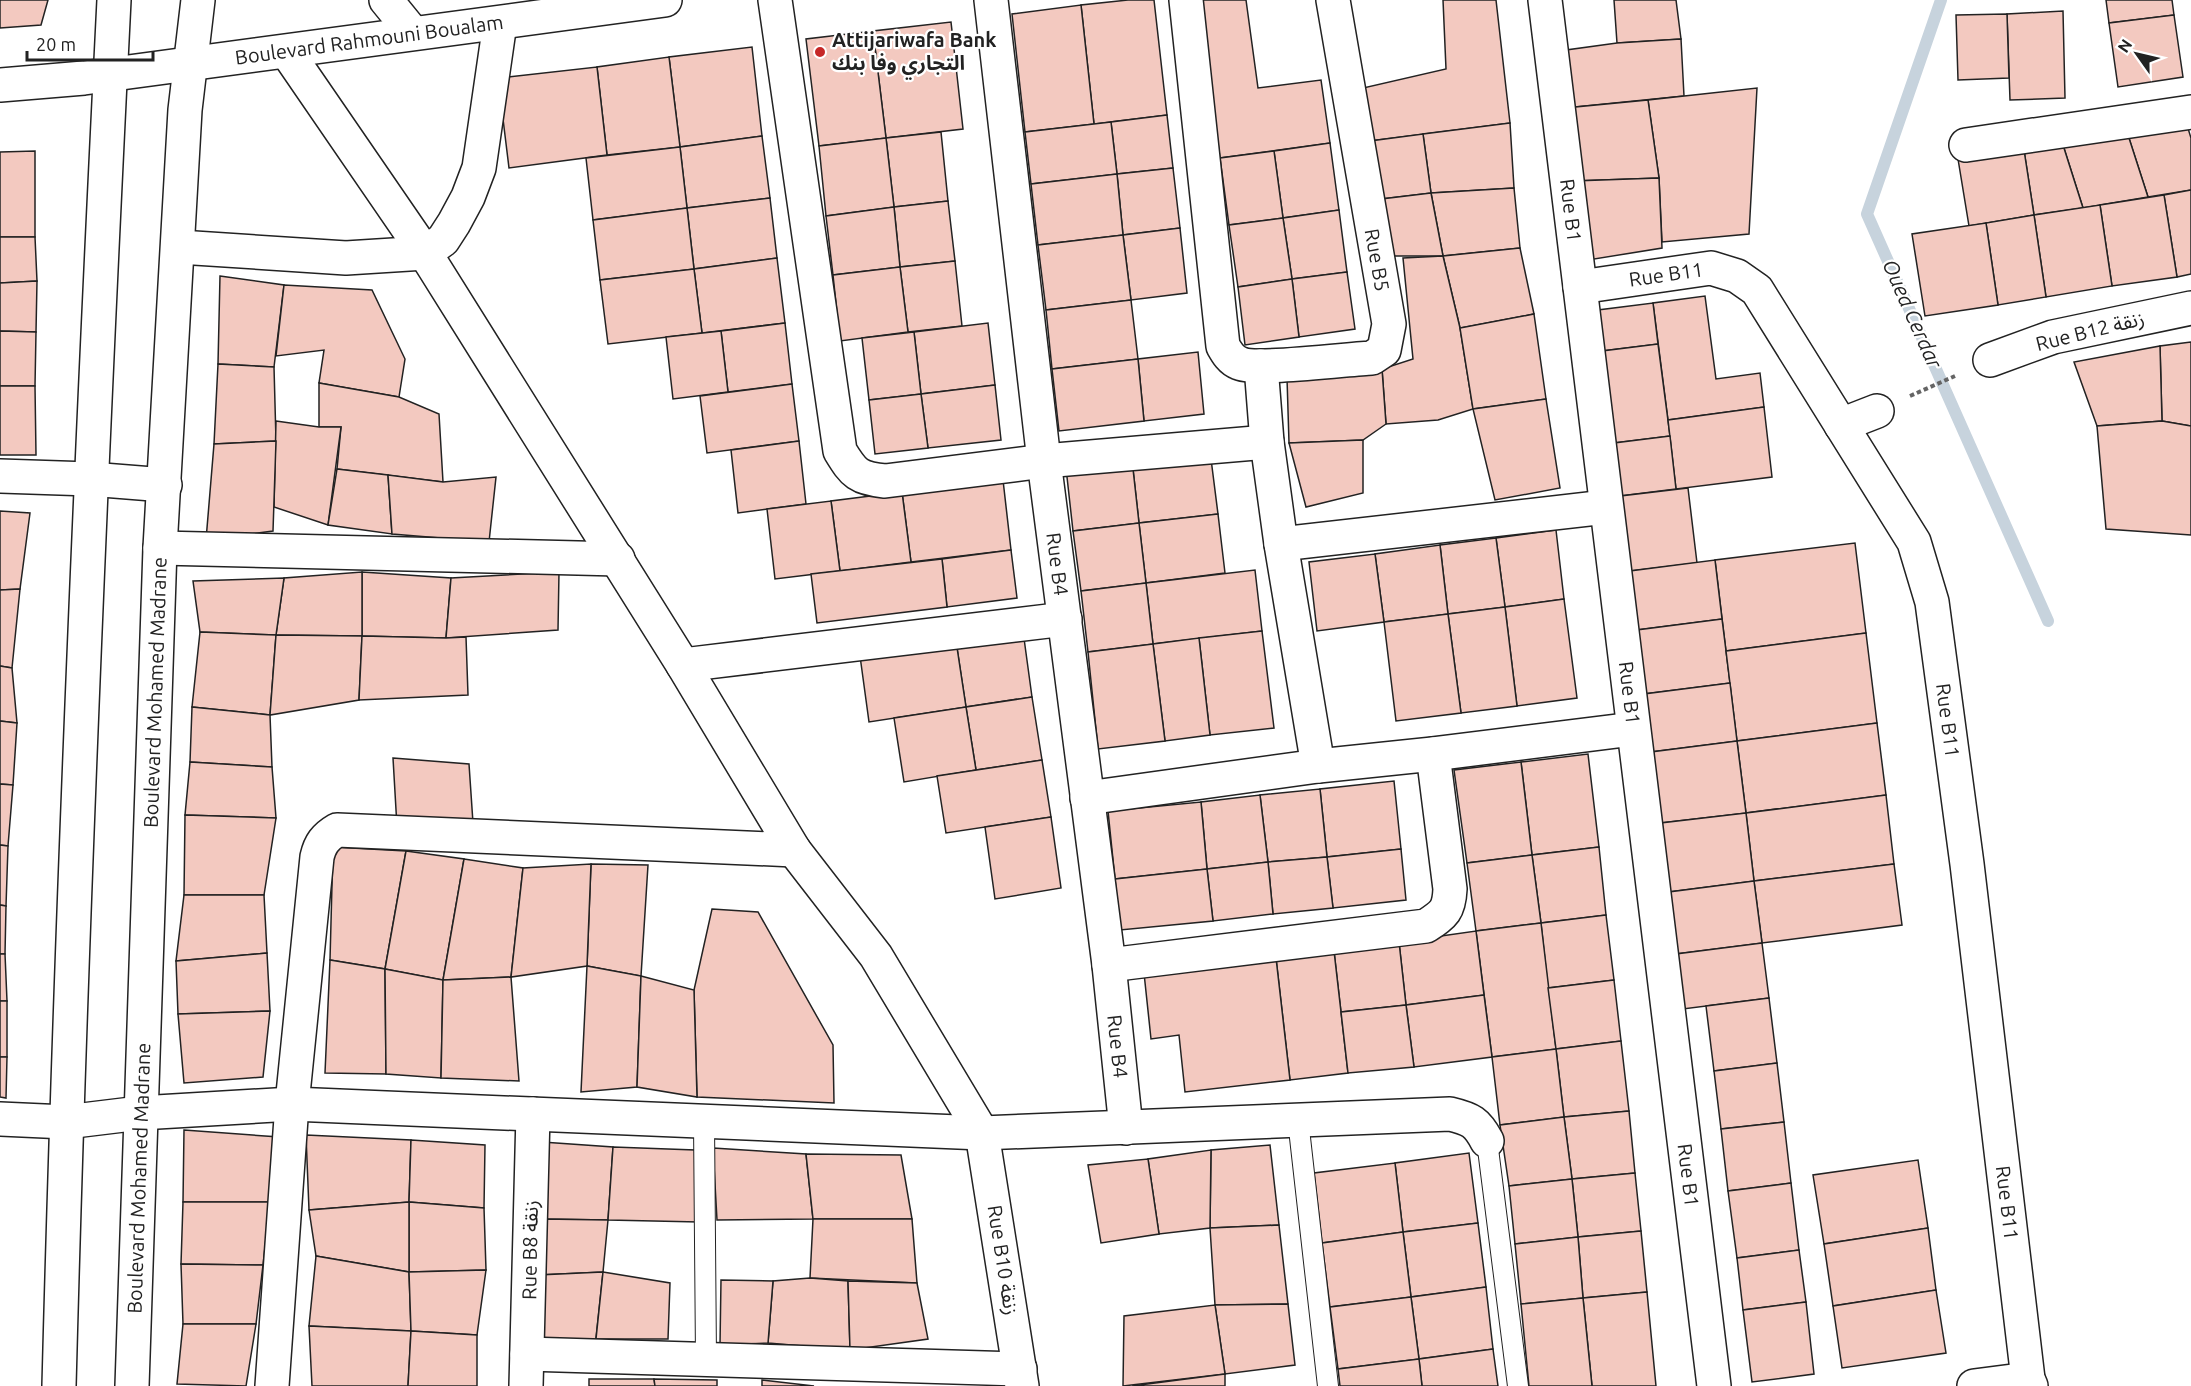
<svg xmlns="http://www.w3.org/2000/svg" width="2191" height="1386" viewBox="0 0 2191 1386" font-family="Ubuntu,'Noto Sans Arabic',sans-serif">
  <rect width="100%" height="100%" fill="#fff"/>
  <g fill="none" stroke-linecap="round" stroke-linejoin="round">
    <polyline stroke="#c7d3dd" stroke-width="12" points="1941,0 1867,214 2048,621"/>
  </g>
  <g fill="#f3c9c0" stroke="#222" stroke-width="1.5">
    <polygon points="0,0 48,0 41,25 0,28"/>
    <polygon points="1128,0 1154,0 1167,115 1094,124 1081,5"/>
    <polygon points="1199,0 1246,0 1258,88 1321,80 1330,143 1220,158"/>
    <polygon points="1443,0 1496,0 1510,123 1370,141 1363,88 1446,69"/>
    <polygon points="1614,0 1676,0 1681,39 1617,43"/>
    <polygon points="2106,0 2172,0 2174,15 2109,23"/>
    <polygon points="1081,5 1094,124 1025,132 1012,14"/>
    <polygon points="2063,11 2065,98 2010,100 2007,14"/>
    <polygon points="2007,14 2009,78 1958,80 1956,15"/>
    <polygon points="2174,15 2183,77 2118,87 2109,23"/>
    <polygon points="951,22 963,129 886,138 873,31"/>
    <polygon points="873,31 886,138 819,146 806,39"/>
    <polygon points="1681,39 1684,96 1565,108 1559,51 1617,43"/>
    <polygon points="752,47 762,136 680,147 669,57"/>
    <polygon points="669,57 680,147 607,155 597,67"/>
    <polygon points="597,67 607,155 509,168 498,78"/>
    <polygon points="1757,88 1749,234 1662,242 1659,178 1648,100"/>
    <polygon points="1648,100 1659,178 1573,181 1565,108"/>
    <polygon points="1167,115 1173,168 1117,174 1111,122"/>
    <polygon points="1111,122 1117,174 1031,184 1025,132"/>
    <polygon points="1510,123 1514,188 1431,193 1423,134"/>
    <polygon points="2187,125 2191,138 2191,190 2148,197 2128,135"/>
    <polygon points="941,132 948,201 894,207 886,138"/>
    <polygon points="1423,134 1431,193 1373,200 1370,141"/>
    <polygon points="2128,135 2148,197 2083,208 2063,145"/>
    <polygon points="762,136 770,198 687,208 680,147"/>
    <polygon points="886,138 894,207 826,216 819,146"/>
    <polygon points="1330,143 1339,210 1283,218 1274,151"/>
    <polygon points="2063,145 2083,208 2034,215 2024,150"/>
    <polygon points="680,147 687,208 593,220 586,158"/>
    <polygon points="2024,150 2034,215 1969,226 1958,159"/>
    <polygon points="35,151 35,237 0,237 0,152"/>
    <polygon points="1274,151 1283,218 1229,225 1220,158"/>
    <polygon points="1173,168 1180,228 1123,235 1117,174"/>
    <polygon points="1117,174 1123,235 1038,245 1031,184"/>
    <polygon points="1659,178 1662,248 1582,261 1573,181"/>
    <polygon points="1514,188 1520,248 1443,256 1431,193"/>
    <polygon points="2191,190 2191,274 2177,277 2164,195"/>
    <polygon points="1431,193 1443,256 1382,256 1373,200"/>
    <polygon points="2164,195 2177,277 2112,286 2100,205"/>
    <polygon points="770,198 777,258 694,269 687,208"/>
    <polygon points="948,201 955,261 900,267 894,207"/>
    <polygon points="2100,205 2112,286 2046,297 2034,215"/>
    <polygon points="894,207 900,267 833,275 826,216"/>
    <polygon points="687,208 694,269 600,280 593,220"/>
    <polygon points="1339,210 1347,272 1292,279 1283,218"/>
    <polygon points="2034,215 2046,297 1998,305 1986,223"/>
    <polygon points="1283,218 1292,279 1238,287 1229,225"/>
    <polygon points="1986,223 1998,305 1925,316 1912,234"/>
    <polygon points="1180,228 1187,293 1131,300 1123,235"/>
    <polygon points="1123,235 1131,300 1046,310 1038,245"/>
    <polygon points="0,237 35,237 37,281 0,283"/>
    <polygon points="1520,248 1534,314 1460,328 1443,256"/>
    <polygon points="1443,256 1460,328 1473,409 1438,420 1386,424 1382,369 1413,359 1403,258"/>
    <polygon points="777,258 785,323 702,333 694,269"/>
    <polygon points="955,261 962,326 908,332 900,267"/>
    <polygon points="900,267 908,332 840,341 833,275"/>
    <polygon points="694,269 702,333 608,344 600,280"/>
    <polygon points="1347,272 1355,329 1299,337 1292,279"/>
    <polygon points="220,276 284,285 274,367 218,364"/>
    <polygon points="1292,279 1299,337 1245,345 1238,287"/>
    <polygon points="37,281 36,332 0,331 0,283"/>
    <polygon points="284,285 372,290 405,359 399,397 319,383 324,350 276,356"/>
    <polygon points="1705,296 1716,379 1760,373 1764,407 1668,420 1653,303"/>
    <polygon points="1131,300 1138,359 1052,369 1046,310"/>
    <polygon points="1653,303 1658,344 1594,352 1590,311"/>
    <polygon points="1534,314 1546,399 1473,409 1460,328"/>
    <polygon points="785,323 792,384 728,392 721,331"/>
    <polygon points="988,323 995,385 921,394 914,332"/>
    <polygon points="0,331 36,332 35,386 0,386"/>
    <polygon points="721,331 728,392 673,399 666,337"/>
    <polygon points="914,332 921,394 869,400 862,338"/>
    <polygon points="2191,342 2191,426 2162,421 2160,346"/>
    <polygon points="1658,344 1670,436 1606,444 1594,352"/>
    <polygon points="2160,346 2162,421 2097,426 2074,362"/>
    <polygon points="1198,352 1204,414 1144,421 1138,359"/>
    <polygon points="1138,359 1144,421 1059,431 1052,369"/>
    <polygon points="218,364 274,367 276,441 214,444"/>
    <polygon points="1382,369 1386,424 1363,440 1289,443 1287,378"/>
    <polygon points="319,383 399,397 439,414 443,482 337,469 341,427 319,427"/>
    <polygon points="792,384 799,441 707,453 700,396"/>
    <polygon points="995,385 1001,440 928,448 921,394"/>
    <polygon points="0,386 35,386 36,455 0,455"/>
    <polygon points="921,394 928,448 875,454 869,400"/>
    <polygon points="1546,399 1560,488 1495,500 1473,409"/>
    <polygon points="1764,407 1772,477 1676,489 1668,420"/>
    <polygon points="276,421 319,427 341,427 328,525 274,507"/>
    <polygon points="2162,421 2191,426 2191,535 2106,529 2097,426"/>
    <polygon points="1670,436 1676,489 1612,497 1606,444"/>
    <polygon points="1363,440 1363,493 1306,507 1289,443"/>
    <polygon points="276,441 273,531 206,540 214,444"/>
    <polygon points="799,441 806,504 738,513 731,450"/>
    <polygon points="1210,451 1218,514 1139,523 1132,460"/>
    <polygon points="1132,460 1139,523 1073,531 1066,468"/>
    <polygon points="337,469 388,475 392,534 328,525"/>
    <polygon points="388,475 443,482 496,477 489,542 392,534"/>
    <polygon points="1003,480 1011,550 911,562 902,492"/>
    <polygon points="1688,488 1697,563 1622,572 1612,497"/>
    <polygon points="902,492 911,562 840,571 831,501"/>
    <polygon points="831,501 840,571 775,579 767,509"/>
    <polygon points="0,511 30,513 20,589 0,590"/>
    <polygon points="1218,514 1225,573 1146,583 1139,523"/>
    <polygon points="1139,523 1146,583 1081,591 1073,531"/>
    <polygon points="1556,530 1564,599 1505,607 1496,538"/>
    <polygon points="1496,538 1505,607 1448,614 1440,545"/>
    <polygon points="1855,543 1866,633 1726,651 1715,560"/>
    <polygon points="1440,545 1448,614 1384,622 1375,554"/>
    <polygon points="1011,550 1017,598 947,607 942,559"/>
    <polygon points="1375,554 1384,622 1317,631 1309,562"/>
    <polygon points="942,559 947,607 817,623 811,574"/>
    <polygon points="1715,560 1722,619 1629,631 1622,572"/>
    <polygon points="1255,570 1262,631 1153,644 1146,583"/>
    <polygon points="362,572 451,578 446,638 362,636"/>
    <polygon points="362,572 362,636 276,635 284,578"/>
    <polygon points="559,572 558,630 446,638 451,578"/>
    <polygon points="284,578 276,635 200,632 193,581"/>
    <polygon points="1146,583 1153,644 1088,652 1081,591"/>
    <polygon points="20,589 12,668 0,666 0,590"/>
    <polygon points="1564,599 1577,698 1517,706 1505,607"/>
    <polygon points="1505,607 1517,706 1461,713 1448,614"/>
    <polygon points="1448,614 1461,713 1396,721 1384,622"/>
    <polygon points="1722,619 1730,683 1636,695 1629,631"/>
    <polygon points="1023,631 1032,697 966,707 956,641"/>
    <polygon points="1262,631 1274,728 1210,735 1199,638"/>
    <polygon points="200,632 276,635 270,715 192,707"/>
    <polygon points="1866,633 1877,723 1737,741 1726,651"/>
    <polygon points="276,635 362,636 359,700 270,715"/>
    <polygon points="362,636 446,638 466,637 468,695 359,700"/>
    <polygon points="1199,638 1210,735 1165,741 1153,644"/>
    <polygon points="956,641 966,707 869,722 860,656"/>
    <polygon points="1153,644 1165,741 1098,749 1088,652"/>
    <polygon points="0,666 12,668 17,723 0,721"/>
    <polygon points="1730,683 1737,741 1643,753 1636,695"/>
    <polygon points="1032,697 1042,760 976,770 966,707"/>
    <polygon points="192,707 270,715 272,767 190,762"/>
    <polygon points="966,707 976,770 904,782 894,718"/>
    <polygon points="0,721 17,723 13,785 0,784"/>
    <polygon points="1877,723 1886,795 1746,813 1737,741"/>
    <polygon points="1737,741 1746,813 1652,824 1643,753"/>
    <polygon points="1588,754 1599,847 1532,855 1521,762"/>
    <polygon points="393,758 469,764 473,823 397,827"/>
    <polygon points="1042,760 1051,817 946,833 937,776"/>
    <polygon points="190,762 272,767 276,818 185,815"/>
    <polygon points="1521,762 1532,855 1467,863 1454,770"/>
    <polygon points="1394,781 1401,849 1327,857 1320,789"/>
    <polygon points="0,784 13,785 8,846 0,845"/>
    <polygon points="1320,789 1327,857 1268,862 1260,795"/>
    <polygon points="1260,795 1268,862 1207,869 1201,802"/>
    <polygon points="1886,795 1894,864 1754,881 1746,813"/>
    <polygon points="1201,802 1207,869 1115,879 1108,811"/>
    <polygon points="1746,813 1754,881 1661,893 1652,824"/>
    <polygon points="185,815 276,818 264,895 184,895"/>
    <polygon points="1051,817 1061,888 995,899 985,827"/>
    <polygon points="0,845 8,846 6,906 0,905"/>
    <polygon points="333,847 406,851 385,969 330,960"/>
    <polygon points="1599,847 1606,915 1541,923 1532,855"/>
    <polygon points="1401,849 1406,900 1333,908 1327,857"/>
    <polygon points="406,851 464,859 443,980 385,969"/>
    <polygon points="1532,855 1541,923 1476,931 1467,863"/>
    <polygon points="1327,857 1333,908 1273,914 1268,862"/>
    <polygon points="464,859 523,868 511,977 443,980"/>
    <polygon points="1268,862 1273,914 1213,921 1207,869"/>
    <polygon points="591,864 648,865 641,976 587,966"/>
    <polygon points="591,864 587,966 511,977 523,868"/>
    <polygon points="1894,864 1902,925 1762,943 1754,881"/>
    <polygon points="1207,869 1213,921 1120,930 1115,879"/>
    <polygon points="1754,881 1762,943 1668,955 1661,893"/>
    <polygon points="184,895 264,895 267,953 176,961"/>
    <polygon points="0,905 6,906 5,954 0,954"/>
    <polygon points="712,909 758,912 833,1045 834,1103 697,1097 694,990"/>
    <polygon points="1606,915 1614,980 1548,988 1541,923"/>
    <polygon points="1541,923 1556,1049 1492,1057 1476,931"/>
    <polygon points="1476,931 1484,995 1406,1005 1399,942"/>
    <polygon points="1399,942 1406,1005 1341,1012 1334,951"/>
    <polygon points="1762,943 1769,998 1675,1010 1668,955"/>
    <polygon points="1334,951 1348,1073 1290,1080 1276,958"/>
    <polygon points="267,953 270,1011 178,1014 176,961"/>
    <polygon points="0,954 5,954 7,1001 0,1001"/>
    <polygon points="1276,958 1290,1080 1185,1092 1179,1035 1151,1039 1144,973"/>
    <polygon points="330,960 385,969 386,1074 325,1073"/>
    <polygon points="587,966 641,976 637,1087 581,1092"/>
    <polygon points="385,969 443,980 441,1078 386,1074"/>
    <polygon points="641,976 694,990 697,1097 637,1087"/>
    <polygon points="511,977 519,1081 441,1078 443,980"/>
    <polygon points="1614,980 1621,1041 1556,1049 1548,988"/>
    <polygon points="1484,995 1492,1057 1414,1067 1406,1005"/>
    <polygon points="1769,998 1777,1063 1714,1071 1706,1006"/>
    <rect x="0" y="1001" width="7" height="56"/>
    <polygon points="1406,1005 1414,1067 1348,1073 1341,1012"/>
    <polygon points="270,1011 263,1077 184,1083 178,1014"/>
    <polygon points="1621,1041 1629,1111 1564,1117 1556,1049"/>
    <polygon points="1556,1049 1564,1117 1500,1125 1492,1057"/>
    <polygon points="0,1057 7,1057 6,1098 0,1097"/>
    <polygon points="1777,1063 1784,1122 1721,1129 1714,1071"/>
    <polygon points="1629,1111 1635,1173 1572,1179 1564,1117"/>
    <polygon points="1564,1117 1572,1179 1509,1186 1500,1125"/>
    <polygon points="1784,1122 1791,1183 1728,1191 1721,1129"/>
    <polygon points="184,1130 279,1137 270,1202 183,1202"/>
    <polygon points="306,1135 411,1140 409,1202 309,1210"/>
    <polygon points="411,1140 485,1145 484,1208 409,1202"/>
    <polygon points="542,1142 613,1147 608,1220 542,1219"/>
    <polygon points="1270,1145 1279,1225 1210,1228 1211,1150"/>
    <polygon points="613,1147 695,1150 699,1222 608,1220"/>
    <polygon points="713,1148 806,1154 813,1219 717,1220"/>
    <polygon points="1211,1150 1210,1228 1159,1234 1148,1159"/>
    <polygon points="1469,1153 1478,1223 1403,1232 1395,1163"/>
    <polygon points="806,1154 901,1155 912,1219 813,1219"/>
    <polygon points="1148,1159 1159,1234 1101,1243 1088,1165"/>
    <polygon points="1918,1160 1928,1228 1824,1244 1813,1175"/>
    <polygon points="1395,1163 1403,1232 1322,1243 1314,1173"/>
    <polygon points="1635,1173 1641,1231 1578,1237 1572,1179"/>
    <polygon points="1572,1179 1578,1237 1515,1244 1509,1186"/>
    <polygon points="1791,1183 1799,1250 1737,1258 1728,1191"/>
    <polygon points="183,1202 270,1202 263,1265 181,1264"/>
    <polygon points="409,1202 484,1208 486,1270 409,1272"/>
    <polygon points="409,1202 409,1272 316,1256 309,1210"/>
    <polygon points="542,1219 608,1220 603,1272 538,1275"/>
    <polygon points="813,1219 912,1219 917,1283 810,1278"/>
    <polygon points="1478,1223 1486,1287 1411,1297 1403,1232"/>
    <polygon points="1279,1225 1288,1304 1215,1305 1210,1228"/>
    <polygon points="1928,1228 1936,1290 1833,1306 1824,1244"/>
    <polygon points="1641,1231 1647,1292 1583,1298 1578,1237"/>
    <polygon points="1403,1232 1411,1297 1330,1307 1322,1243"/>
    <polygon points="1578,1237 1583,1298 1521,1304 1515,1244"/>
    <polygon points="1799,1250 1806,1302 1743,1310 1737,1258"/>
    <polygon points="316,1256 409,1272 411,1331 309,1326"/>
    <polygon points="181,1264 263,1265 256,1324 183,1324"/>
    <polygon points="486,1270 477,1335 411,1331 409,1272"/>
    <polygon points="603,1272 595,1347 538,1340 538,1275"/>
    <polygon points="603,1272 670,1283 668,1339 596,1339"/>
    <polygon points="810,1278 848,1281 850,1350 768,1343 773,1281"/>
    <polygon points="721,1280 773,1281 768,1343 720,1345"/>
    <polygon points="848,1281 917,1283 928,1339 850,1350"/>
    <polygon points="1486,1287 1493,1349 1419,1359 1411,1297"/>
    <polygon points="1936,1290 1946,1353 1842,1368 1833,1306"/>
    <polygon points="1647,1292 1656,1386 1592,1386 1583,1298"/>
    <polygon points="1411,1297 1419,1359 1338,1369 1330,1307"/>
    <polygon points="1583,1298 1592,1386 1529,1386 1521,1304"/>
    <polygon points="1806,1302 1814,1374 1752,1382 1743,1310"/>
    <polygon points="1288,1304 1295,1365 1225,1374 1215,1305"/>
    <polygon points="1215,1305 1225,1374 1123,1386 1124,1316"/>
    <polygon points="183,1324 256,1324 246,1386 177,1384"/>
    <polygon points="309,1326 411,1331 408,1386 312,1386"/>
    <polygon points="411,1331 477,1335 477,1386 408,1386"/>
    <polygon points="1493,1349 1498,1386 1422,1386 1419,1359"/>
    <polygon points="1419,1359 1422,1386 1340,1386 1338,1369"/>
    <polygon points="1225,1374 1225,1386 1132,1386"/>
    <polygon points="589,1379 654,1379 655,1386 589,1386"/>
    <polygon points="654,1379 717,1380 717,1386 655,1386"/>
    <polygon points="762,1380 814,1386 762,1386"/>
  </g>
  <g fill="none" stroke-linecap="round" stroke-linejoin="round">
    <g stroke="#222" stroke-width="22">
      <g id="lane">
        <polyline points="1298,1120 1328,1386"/>
        <polyline points="704,1122 706,1359"/>
        <polyline points="1487,1141 1518,1386"/>
      </g>
    </g>
    <g stroke="#222" stroke-width="36">
      <g id="street">
        <path d="M775 0 840 451C854 474 858 478 885 481L1044 461 1267 442"/>
        <path id="s1" d="M991 0 1044 461 1109 965 1126 1128"/>
        <path d="M1186 0 1223 346C1227 353 1231 360 1239 363 1254 371 1349 359 1372 358L1384 350 1389 324 1333 0"/>
        <path id="s2" d="M1545 0 1714 1386"/>
        <polyline points="287,52 425,253 683,665 794,850 876,956 982,1133 1022,1386"/>
        <polyline points="1966,145 2191,112"/>
        <polyline points="179,247 346,258 425,253 443,240 454,223 468,197 479,168 500,23"/>
        <path id="s3" d="M1580 287 1711 268 1737 276 1757 290 1914 542 1932 602 1967 864 2028 1379 2031 1386"/>
        <polyline points="1990,360 2053,337 2191,308"/>
        <polyline points="1261,366 1267,442 1281,544 1318,766"/>
        <polyline points="1841,425 1877,411"/>
        <polyline points="0,476 90,479 165,485"/>
        <polyline points="1281,544 1606,507"/>
        <polyline points="160,548 618,559"/>
        <polyline points="683,665 1065,619"/>
        <polyline points="1087,798 1318,766 1433,754 1633,729"/>
        <path d="M1109 965 1426 926C1444 914 1449 911 1450 889L1433 754"/>
        <path d="M0 1119 66 1122 140 1113 292 1104 982 1133 1450 1114C1471 1119 1477 1122 1487 1141"/>
        <polyline points="527,1354 1020,1369"/>
        <path d="M272 1386 292 1104 317 857C320 844 325 837 337 830L794 850"/>
        <polyline points="526,1386 533,1114"/>
        <polyline points="1974,1386 2028,1379"/>
      </g>
    </g>
    <g stroke="#222" stroke-width="36">
      <g id="secondary">
        <polyline points="386,0 412,32"/>
        <path id="s4" d="M0 85 84 78 665 0"/>
        <path d="M59 1386C71 924 91 462 114 0"/>
        <path id="s5" d="M132 1386 160 548 185 110 198 0"/>
      </g>
    </g>
    <polyline stroke="#646464" stroke-width="4" stroke-dasharray="4.5 3" stroke-linecap="butt" points="1910,396 1955,376"/>
    <use href="#lane" stroke="#fff" stroke-width="20"/>
    <use href="#street" stroke="#fff" stroke-width="33"/>
    <use href="#secondary" stroke="#fff" stroke-width="33"/>
  </g>
  <circle fill="#c62828" stroke="#fff" stroke-width="2" cx="820" cy="52" r="6"/>
  <g text-anchor="middle" stroke-width="4.5" stroke-linejoin="round" paint-order="stroke">
    <g font-size="20" fill="#222" stroke="#fff">
      <text dy="7" stroke="none"><textPath href="#s4" startOffset="372">Boulevard Rahmouni Boualam</textPath></text>
      <text dy="7" stroke="none"><textPath href="#s2" startOffset="212">Rue B1</textPath></text>
      <text transform="translate(1377 260) rotate(80)" y="7">Rue B5</text>
      <text dy="7" stroke="none"><textPath href="#s3" startOffset="87">Rue B11</textPath></text>
      <text transform="translate(2090 331) rotate(-14)" y="7">Rue B12 زنقة</text>
      <text dy="7" stroke="none"><textPath href="#s1" startOffset="568">Rue B4</textPath></text>
      <text dy="7" stroke="none"><textPath href="#s5" startOffset="694">Boulevard Mohamed Madrane</textPath></text>
      <text dy="7" stroke="none"><textPath href="#s2" startOffset="698">Rue B1</textPath></text>
      <text dy="7" stroke="none"><textPath href="#s3" startOffset="663">Rue B11</textPath></text>
      <text dy="7" stroke="none"><textPath href="#s1" startOffset="1054">Rue B4</textPath></text>
      <text dy="7" stroke="none"><textPath href="#s2" startOffset="1184">Rue B1</textPath></text>
      <text dy="7" stroke="none"><textPath href="#s5" startOffset="208">Boulevard Mohamed Madrane</textPath></text>
      <text dy="7" stroke="none"><textPath href="#s3" startOffset="1149">Rue B11</textPath></text>
      <text transform="translate(530 1250) rotate(-89)" y="7">Rue B8 زنقة</text>
      <text transform="translate(1003 1260) rotate(81)" y="7">Rue B10 زنقة</text>
    </g>
    <g font-size="20" font-weight="bold" fill="#222" stroke="#fff" text-anchor="start">
      <text x="832" y="47">Attijariwafa Bank<tspan x="832" dy="23">التجاري وفا بنك</tspan></text>
    </g>
    <g font-size="21" font-style="italic" fill="#222" stroke="#fff">
      <text transform="translate(1912 314) rotate(66)" y="7">Oued Cerdar</text>
    </g>
  </g>
  <g transform="translate(2137 54) rotate(304)" stroke="#ffffff" stroke-width="4.5" paint-order="stroke">
  <path d="M0-4.5L10 22L0 15L-10 22Z" fill="#222222"/>
  <text y="-9" font-size="16" font-weight="bold" text-anchor="middle" fill="#222222">N</text>
  </g>
  <path d="M27 51v9h126v-9" fill="none" stroke="#222222" stroke-width="3"/>
  <text x="36" y="51" font-size="18" fill="#222222" stroke="#ffffff" stroke-width="4.5" paint-order="stroke">20 m</text>
</svg>
